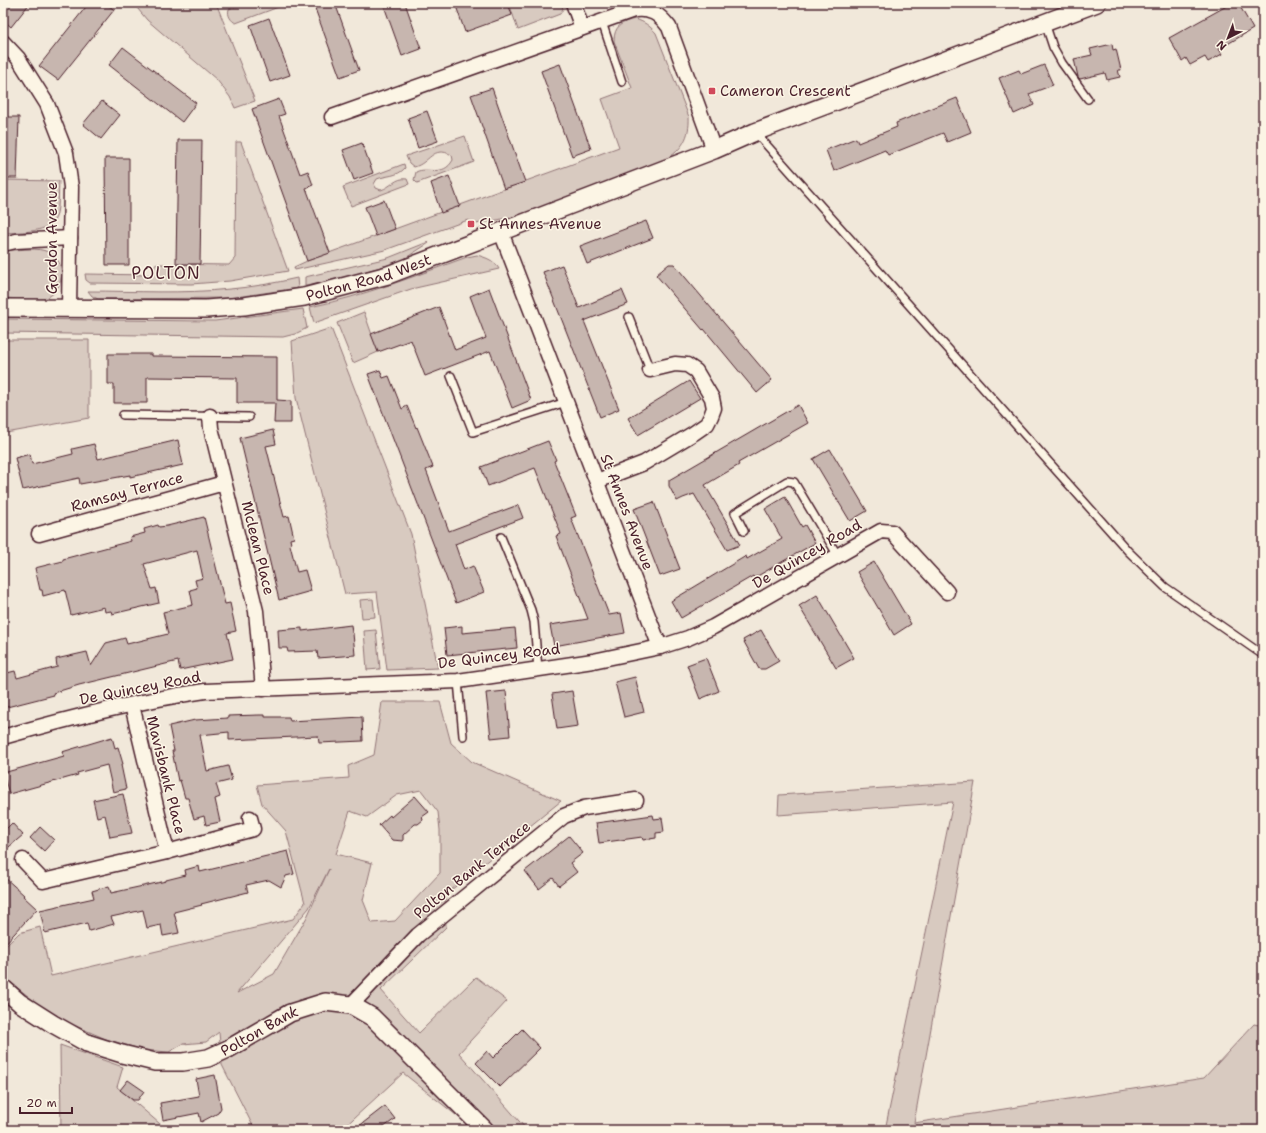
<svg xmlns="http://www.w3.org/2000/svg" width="1266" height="1133" viewBox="0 0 1266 1133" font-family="'Shantell Sans',sans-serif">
  <rect width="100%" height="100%" fill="#f1e8da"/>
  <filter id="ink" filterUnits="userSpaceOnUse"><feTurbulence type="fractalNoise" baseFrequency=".025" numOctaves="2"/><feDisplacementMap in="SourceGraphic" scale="8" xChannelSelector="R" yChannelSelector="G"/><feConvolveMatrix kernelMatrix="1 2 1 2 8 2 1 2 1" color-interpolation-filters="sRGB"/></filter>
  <g filter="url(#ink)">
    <g fill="#d8cac0" stroke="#917476" fill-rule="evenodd">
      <polygon points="133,3 216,3 255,101 235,108 230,97 217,80 147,20"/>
      <path d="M256 3H289L236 23C231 21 227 15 229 9 238 4 245 9 256 3Z"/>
      <polygon points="509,3 561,3 563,9 560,14 518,30"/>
      <path d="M635 19C644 22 649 25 656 33L689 117C690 137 682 150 665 160L518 216 476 224 468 220 385 250 295 270 294 267 307 261 619 147 602 99 632 88 614 41C614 26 622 22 635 19Z"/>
      <path d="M465 136 474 162 417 183 414 180 416 172C427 166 443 178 453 160L452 155C432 145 430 163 414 167L409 163 406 156Z"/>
      <polygon points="236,142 241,142 288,271 230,281 191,284 90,283 86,280 85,274 152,275 153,266 158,264 229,265 235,258"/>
      <path d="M404 164 405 168C397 177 387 175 377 179L374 184 376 188 381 190C391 187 396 177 407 179L409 184 351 206 343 187Z"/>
      <path d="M3 180 59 181C58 192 60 212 54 221 46 233 16 232 3 233Z"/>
      <polygon points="428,242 429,243 401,261 319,285 305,286 305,277 388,258"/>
      <path d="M11 250C22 250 38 247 48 252 69 262 64 292 44 299 38 301 11 298 3 298V252Z"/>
      <path d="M477 255C487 258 494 260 499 269L411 289 314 323 310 307C364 296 415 276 467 257Z"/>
      <path d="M297 278 298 288 229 298 98 299 92 296 88 291C135 291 183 294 230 289 253 287 275 283 297 278Z"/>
      <polygon points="303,309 307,328 295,334 283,337 3,333 3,319 215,321"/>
      <polygon points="364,312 378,352 353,363 337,323"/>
      <polygon points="331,328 411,534 438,668 387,670 377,592 345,594 296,398 292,341"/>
      <polygon points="3,340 89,340 89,418 6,433 3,423"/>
      <polygon points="373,599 375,617 362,618 360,600"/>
      <polygon points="376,630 380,669 367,670 364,631"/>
      <path d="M382 702H440L451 743 472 762 561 801 445 895 446 927 381 990 419 1033 476 977 507 1001 459 1053 527 1130H466V1123L403 1073 341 1130H255L222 1065 219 1032 206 1042 183 1044 169 1052 143 1050 106 1039 71 1024 39 1005 3 976 6 964 3 961V949L19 933 40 927 51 976 293 919 305 903 286 831 262 804 257 785 349 778 348 766 374 755ZM421 790 438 812 440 830V873L395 921 372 923 363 900 372 863 336 854 350 811 367 817 397 795ZM329 869 307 917 274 974 237 993 309 908Z"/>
      <polygon points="975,782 914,1123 1204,1078 1254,1024 1263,1026 1263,1130 885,1130 953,802 778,815 779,795"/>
      <polygon points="60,1045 123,1067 117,1087 167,1130 61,1130"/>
    </g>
    <g fill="#c7b6af" stroke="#4a1f2b">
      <polygon points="3,3 30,3 11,27 3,20"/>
      <polygon points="89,3 106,3 114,10 58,80 39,66"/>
      <polygon points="313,3 335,3 359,70 340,77"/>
      <polygon points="383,3 405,3 421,49 402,56"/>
      <polygon points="455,3 508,3 512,15 465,32"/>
      <polygon points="1232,3 1238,3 1253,29 1219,49 1222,54 1208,62 1205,57 1190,65 1186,58 1182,61 1169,38"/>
      <polygon points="269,18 290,75 270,82 250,25"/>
      <polygon points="1112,44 1113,50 1116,49 1121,70 1118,70 1120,77 1107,80 1105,73 1080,79 1078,77 1074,59 1092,55 1090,49"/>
      <polygon points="123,47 196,103 182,122 109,65"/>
      <polygon points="560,64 591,149 572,156 541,71"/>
      <polygon points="1044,65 1053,85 1029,94 1034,105 1014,114 999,78 1019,70 1021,74"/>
      <polygon points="492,88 525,182 504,189 471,95"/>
      <polygon points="957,98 971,132 947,142 943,133 888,155 885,150 834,171 826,150 856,138 858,143 897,127 896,123"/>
      <polygon points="279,99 285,114 279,116 300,174 308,171 313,185 306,188 330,253 307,261 252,109"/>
      <polygon points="102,101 120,115 101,139 83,124"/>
      <polygon points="427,111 438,141 418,148 408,118"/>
      <polygon points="3,117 19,117 17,178 3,178"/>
      <polygon points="178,140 202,140 200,264 176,264"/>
      <polygon points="362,143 373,173 354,180 343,150"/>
      <polygon points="105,158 129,158 129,265 106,265"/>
      <polygon points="449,176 460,206 441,213 431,183"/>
      <polygon points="384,200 395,229 376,236 365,207"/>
      <polygon points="646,221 653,238 587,264 580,246"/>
      <polygon points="669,264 674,264 772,380 757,393 704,329 703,330 656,275"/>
      <polygon points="562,265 579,308 622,290 628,304 584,321 619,409 600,417 543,272"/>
      <polygon points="489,288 531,400 512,408 490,351 425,376 411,340 378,352 371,334 439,307 455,350 486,338 470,296"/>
      <polygon points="108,354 151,354 151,356 277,357 277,400 291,401 291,423 274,423 275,403 237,403 237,378 147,377 147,403 114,403 114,384 108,384"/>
      <polygon points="380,370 383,378 389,376 402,409 407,406 416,428 417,427 433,467 426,470 449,531 518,505 523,518 455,544 464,570 473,566 484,592 456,603 368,374"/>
      <polygon points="689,381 700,398 638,435 628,418"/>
      <polygon points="798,405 808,423 738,463 739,465 705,485 740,545 727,550 694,494 683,498 677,501 669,486 669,480"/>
      <polygon points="273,430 276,444 266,446 284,517 289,516 294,538 290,539 291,544 290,545 297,572 305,570 311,591 279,600 240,438"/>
      <polygon points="178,440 183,465 130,477 130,475 80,484 79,478 23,490 15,458 30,454 32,464 73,454 72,449 94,444 98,459"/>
      <polygon points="548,441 556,460 554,461 576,516 571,518 609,615 621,613 625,633 554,646 550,625 588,619 556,536 561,534 535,468 488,486 481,467"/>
      <polygon points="830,449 867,511 850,521 813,459"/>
      <polygon points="785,497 802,527 805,525 815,543 754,578 753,576 681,618 671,601 746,556 747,559 782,539 765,509"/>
      <polygon points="654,502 680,569 660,576 634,509"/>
      <polygon points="204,517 225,604 230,603 236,631 227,633 233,659 180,670 178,661 79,685 53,693 54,695 3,708 3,674 15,671 17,678 50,669 57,667 56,659 87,652 91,666 106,643 125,638 127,644 168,634 163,612 193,605 190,590 197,588 195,580 203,578 197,550 144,564 152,589 156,588 159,603 112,614 111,611 105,612 104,607 71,615 65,590 43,596 42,590 40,590 35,568 63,561 63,559 131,541 130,537 145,533 144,529 158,525 159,527 167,526"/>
      <polygon points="874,562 911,624 894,635 857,572"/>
      <polygon points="817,595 854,658 836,668 799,606"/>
      <polygon points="351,625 352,633 353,633 355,655 318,658 317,651 288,652 287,648 279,648 278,630 302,628 302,631"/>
      <polygon points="462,626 462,633 515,628 517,648 447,655 444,628"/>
      <polygon points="761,630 779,661 765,669 759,669 743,640"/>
      <polygon points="706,658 719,691 700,699 687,665"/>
      <polygon points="635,677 644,712 624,717 615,682"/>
      <polygon points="506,691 510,736 491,738 486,693"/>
      <polygon points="572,691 578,726 557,729 552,694"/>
      <polygon points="259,715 265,715 265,717 289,717 290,721 362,717 363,741 319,743 318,736 229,740 229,732 200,735 207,771 228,766 232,780 216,784 220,797 215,799 220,822 206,825 204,816 194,819 188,798 185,798 180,780 178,781 172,751 174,751 169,726 195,720 228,718 228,716"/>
      <polygon points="112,737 115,748 118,747 123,764 121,765 126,789 113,792 107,765 77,773 78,775 9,794 3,773 64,756 62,752"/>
      <polygon points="123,794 132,833 110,837 105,815 97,817 93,800"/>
      <polygon points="415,796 429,812 422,817 423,820 418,824 415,824 403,835 403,841 392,840 379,825 390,815 391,817"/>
      <polygon points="653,815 654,819 662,818 664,832 656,833 656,838 643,840 642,837 599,843 596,823"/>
      <polygon points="12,823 23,835 3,852 3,832"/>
      <polygon points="40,827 54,840 44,851 30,838"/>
      <polygon points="569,836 583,853 570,863 577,872 559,886 553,878 539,889 525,871"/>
      <polygon points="288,851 294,874 286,876 281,887 269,880 246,885 248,892 201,904 202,905 174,912 179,933 163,936 161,925 147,928 143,910 111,917 114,924 89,931 87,923 45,933 40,910 94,898 92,891 109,886 111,893 166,881 166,880 186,875 185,870 199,866 200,872"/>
      <polygon points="3,876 24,895 23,896 37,909 3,946"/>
      <polygon points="522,1029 540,1048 500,1087 476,1063 487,1051 493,1058"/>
      <polygon points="215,1075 221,1108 218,1113 201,1122 199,1113 163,1120 160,1103 199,1096 196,1079"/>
      <polygon points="128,1080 144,1091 138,1100 133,1100 120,1090"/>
      <polygon points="385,1106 395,1119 380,1130 354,1130"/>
    </g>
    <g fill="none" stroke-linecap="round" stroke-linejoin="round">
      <g stroke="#4a1f2b" stroke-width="10">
        <g id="service">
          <polyline points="602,22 622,82"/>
          <polyline points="1045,23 1053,47 1062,63 1088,99"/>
          <polyline points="755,132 1128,551 1165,587 1263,655"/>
          <polyline points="629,317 650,370"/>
          <polyline points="451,376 473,432 566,402"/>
          <polyline points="123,415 249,417"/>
          <polyline points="744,531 735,513 787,481 794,482 838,556"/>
          <polyline points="501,537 531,610 534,622 538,669"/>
          <polyline points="458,681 463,736"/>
        </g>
      </g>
      <g stroke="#4a1f2b" stroke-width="17">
        <g id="minor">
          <polyline points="573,3 582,28"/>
          <polyline points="3,42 18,58 47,104 66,153 71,187 69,308"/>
          <path d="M332 117 634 10C651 8 659 14 669 27L714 150"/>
          <polyline points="501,232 660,647"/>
          <polyline points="3,244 16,241 70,238"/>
          <polyline points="210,416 211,428 256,611 263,689"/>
          <polyline points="597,481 644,463 694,433 707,424 711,416 714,408 712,398 696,371 687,365 675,364 650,370"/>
          <polyline points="39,534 224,483"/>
          <polyline points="132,705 167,852"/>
          <path d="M3 737C69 718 137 701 205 691L458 681 593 661 660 647 688 638 713 627 881 531 892 532 947 592"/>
          <polyline points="23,860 43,881 167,852 253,829 250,818"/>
          <polyline points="351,1005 418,935 564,816 584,808 636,800"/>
        </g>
      </g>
      <g stroke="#4a1f2b" stroke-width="20">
        <g id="tertiary">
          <path id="s1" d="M3 308 206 309 244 306 304 297 388 275 714 150 755 132 1097 3"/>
          <path id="s2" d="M3 988 20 1003 53 1024 87 1043 122 1054 155 1062H183L208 1058 228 1049 290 1013 325 1002 351 1005 372 1017 485 1130"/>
        </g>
      </g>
      <use href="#service" stroke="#fcf5e5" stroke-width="7"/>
      <use href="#minor" stroke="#fcf5e5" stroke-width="14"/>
      <use href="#tertiary" stroke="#fcf5e5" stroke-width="17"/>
    </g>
  </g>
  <g fill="#d1495b" stroke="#fcf5e5" stroke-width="1.5">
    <rect x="708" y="87" width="8" height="8" rx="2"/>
    <rect x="467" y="220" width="8" height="8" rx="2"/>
  </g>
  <g text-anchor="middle" stroke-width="3" stroke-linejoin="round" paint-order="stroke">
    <g font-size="15" fill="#4a1f2b" stroke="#fcf5e5" text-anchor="start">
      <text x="720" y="96">Cameron Crescent</text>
      <text x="479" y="229">St Annes Avenue</text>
    </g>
    <g font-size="15" fill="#4a1f2b" stroke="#fcf5e5">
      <text transform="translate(52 238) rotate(-90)" y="5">Gordon Avenue</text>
      <text dy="5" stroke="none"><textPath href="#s1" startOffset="369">Polton Road West</textPath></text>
      <text transform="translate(127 492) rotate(-15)" y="5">Ramsay Terrace</text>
      <text transform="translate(627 512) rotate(69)" y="5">St Annes Avenue</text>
      <text transform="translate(258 548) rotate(76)" y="5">Mclean Place</text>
      <text transform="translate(807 554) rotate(-30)" y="5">De Quincey Road</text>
      <text transform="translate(499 656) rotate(-7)" y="5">De Quincey Road</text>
      <text transform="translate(140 688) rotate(-11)" y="5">De Quincey Road</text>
      <text transform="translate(166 775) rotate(76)" y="5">Mavisbank Place</text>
      <text transform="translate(472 870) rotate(-39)" y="5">Polton Bank Terrace</text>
      <text dy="5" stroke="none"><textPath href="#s2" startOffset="283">Polton Bank</textPath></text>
    </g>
    <g font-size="17" letter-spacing="1" fill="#4a1f2b" stroke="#fcf5e5">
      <text x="166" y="279">POLTON</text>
    </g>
  </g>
  <rect width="1266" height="1133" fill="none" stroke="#fcf5e5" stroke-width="16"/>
  <rect x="8" y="8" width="1250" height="1117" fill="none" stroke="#4a1f2b" stroke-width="1.5" filter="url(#ink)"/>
  <g transform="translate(1228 38) rotate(222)" stroke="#fcf5e5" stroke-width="3" paint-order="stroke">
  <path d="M0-3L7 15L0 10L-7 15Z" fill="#4a1f2b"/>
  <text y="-6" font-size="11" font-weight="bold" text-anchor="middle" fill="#4a1f2b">N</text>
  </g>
  <path d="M20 1107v6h52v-6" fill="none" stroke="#4a1f2b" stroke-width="2"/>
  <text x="26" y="1107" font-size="12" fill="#4a1f2b" stroke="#fcf5e5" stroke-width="3" paint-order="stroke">20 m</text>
</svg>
